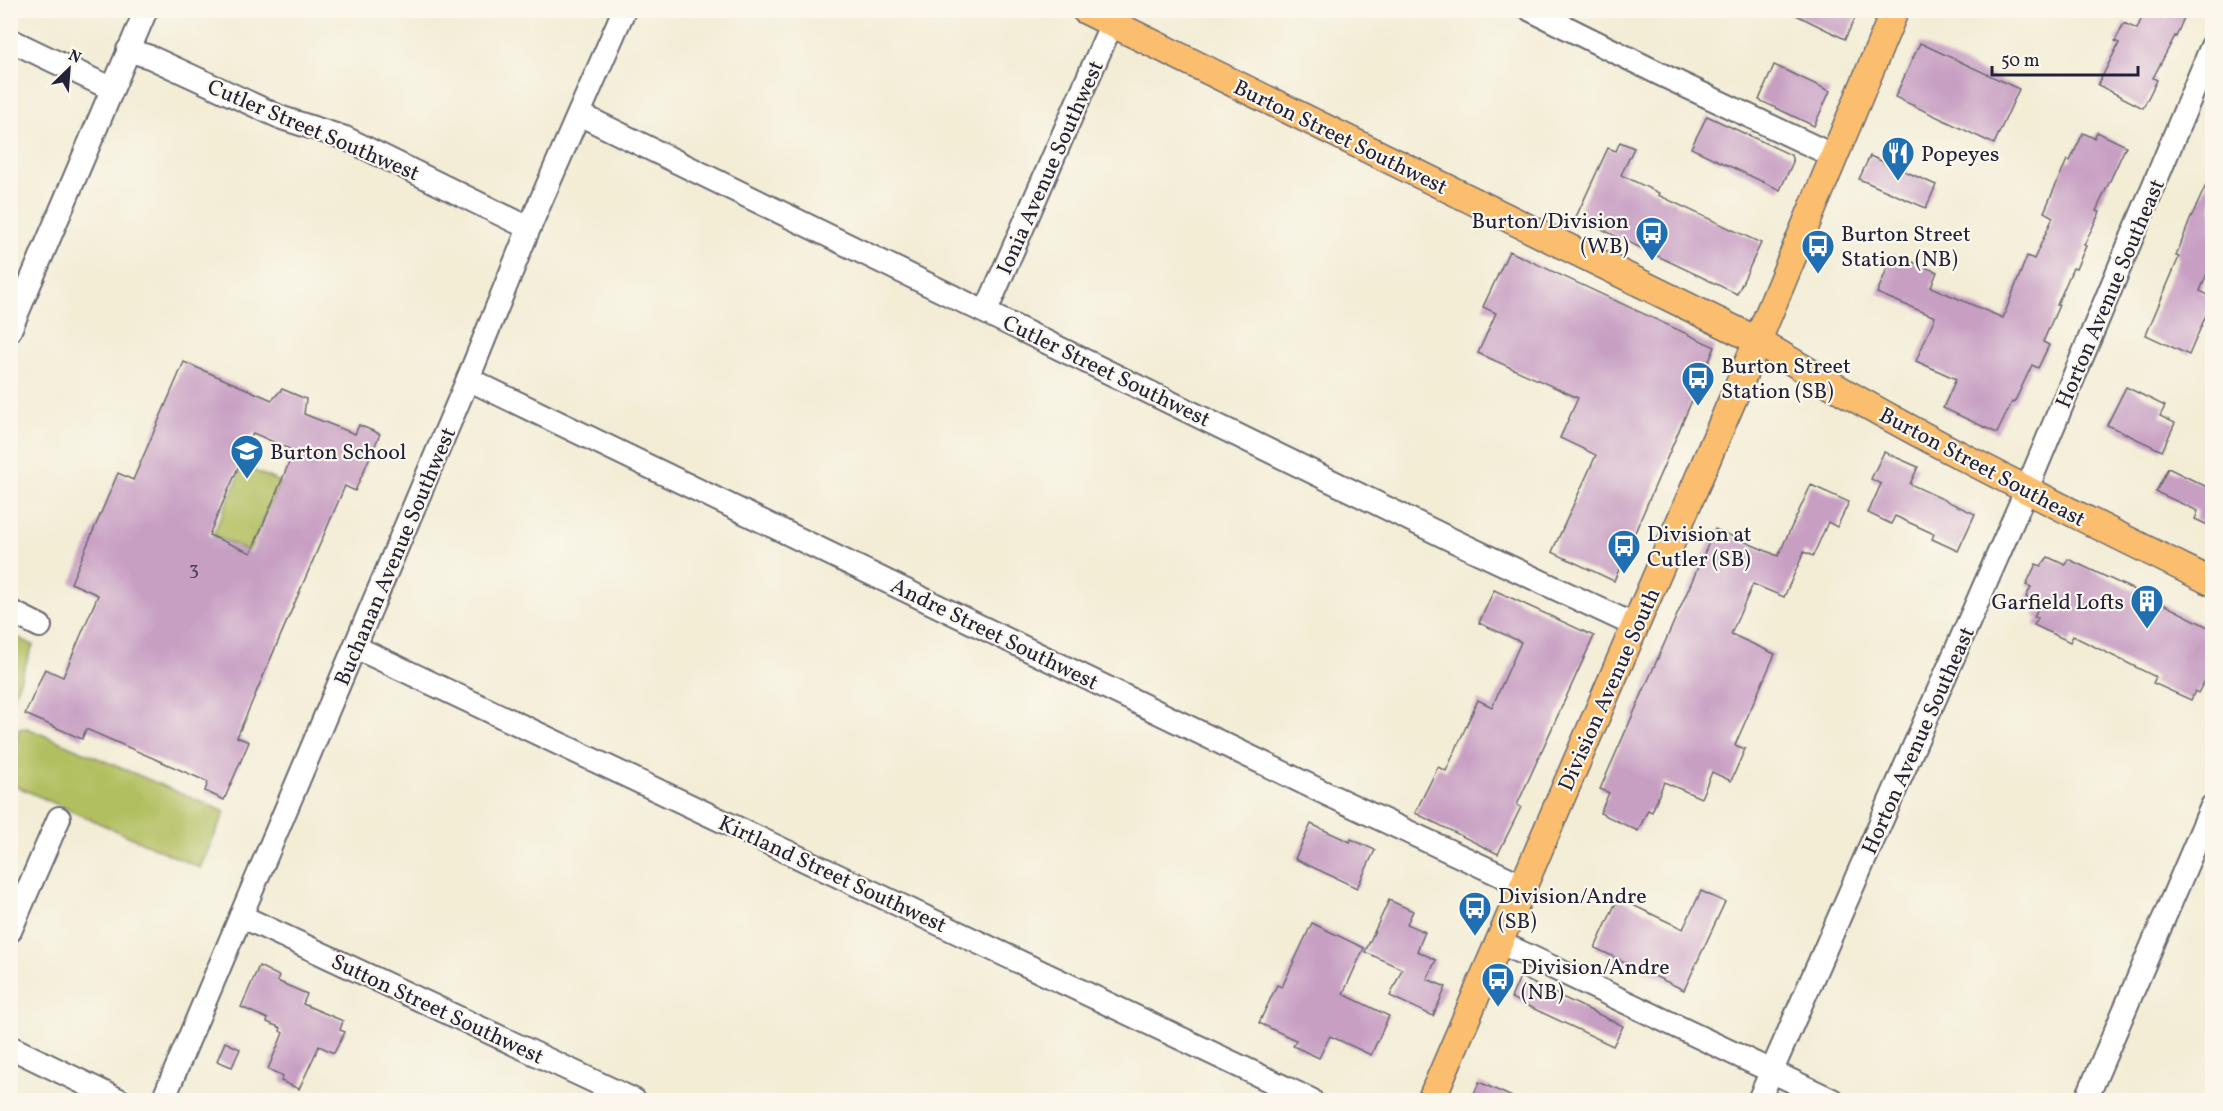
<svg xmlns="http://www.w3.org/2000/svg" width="2223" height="1111" viewBox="0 0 2223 1111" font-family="Vollkorn,serif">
  <rect width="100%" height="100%" fill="#fbf7ec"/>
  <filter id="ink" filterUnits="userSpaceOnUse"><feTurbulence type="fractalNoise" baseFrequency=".0167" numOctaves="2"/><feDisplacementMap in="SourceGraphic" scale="12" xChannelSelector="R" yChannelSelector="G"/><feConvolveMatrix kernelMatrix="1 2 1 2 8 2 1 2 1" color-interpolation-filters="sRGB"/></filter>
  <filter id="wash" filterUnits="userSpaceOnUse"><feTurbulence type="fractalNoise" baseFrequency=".008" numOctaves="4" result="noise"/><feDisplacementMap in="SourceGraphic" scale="24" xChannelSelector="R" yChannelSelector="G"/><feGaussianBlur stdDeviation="1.35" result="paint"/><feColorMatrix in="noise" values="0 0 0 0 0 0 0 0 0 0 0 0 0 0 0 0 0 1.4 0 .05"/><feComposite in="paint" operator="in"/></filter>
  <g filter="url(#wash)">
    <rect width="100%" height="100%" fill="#f3edd6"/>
    <g fill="#b2bf61" stroke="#6a704e" stroke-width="1.5">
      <polygon points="243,466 280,482 249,551 213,535"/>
      <polygon points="11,634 33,645 11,704"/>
      <polygon points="27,728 225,812 200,868 11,784 10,764 17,747 18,729"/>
    </g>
    <g id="blocks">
      <g fill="#c79fc3" fill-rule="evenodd">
        <polygon points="1786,10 1859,10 1845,39"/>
        <polygon points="2145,10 2187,10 2176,37 2175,36 2153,78 2157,80 2143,108 2098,85 2119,43 2115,41 2124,23 2137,29"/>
        <polygon points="1920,43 2019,89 1994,144 1895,97"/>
        <polygon points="1774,65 1830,91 1814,126 1759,100"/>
        <polygon points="1707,116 1791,155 1793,162 1780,190 1691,148"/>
        <polygon points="2097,132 2126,146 2096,211 2100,212 2084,245 2086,246 2076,269 2073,268 2057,305 2059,305 2043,342 2049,345 2038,368 2032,365 2014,403 2012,402 1997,433 1943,408 1956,379 1916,361 1935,317 1877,293 1893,254 1937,272 1931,287 2003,318 2027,256 2034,259 2053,217 2044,212 2067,160 2070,161 2083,133 2094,138"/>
        <polygon points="1620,142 1634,148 1621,175 1659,193 1658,195 1761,243 1737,294 1576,217 1608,148 1616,151"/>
        <polygon points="1870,156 1936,185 1926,208 1859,179"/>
        <polygon points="2212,172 2212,261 2200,291 2212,297 2207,307 2209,308 2189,355 2146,335 2179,257 2176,256 2190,220"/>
        <polygon points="1509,251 1715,347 1614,581 1552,552 1596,455 1560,438 1578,398 1478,353 1496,313 1483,307"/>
        <path d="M184 362 272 400 282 389 306 399 304 414 355 434 359 425 380 434 355 491 345 486 237 737 249 742 224 800 205 791 208 782 86 729 82 739 25 714 45 669 63 677 98 595 71 583 118 473 133 480ZM253 433 294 451 251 553 209 535Z"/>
        <polygon points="2126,387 2165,406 2160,416 2175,423 2162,451 2107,425"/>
        <polygon points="1884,452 1918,467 1910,484 1975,514 1958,551 1932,539 1934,534 1895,516 1891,524 1868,513 1881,484 1871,479"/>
        <polygon points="2168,468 2209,488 2212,481 2212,527 2195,519 2198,511 2156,492"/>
        <polygon points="1811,485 1849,502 1837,527 1828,522 1813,556 1804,552 1784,597 1753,584 1731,634 1775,654 1735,745 1745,749 1731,781 1712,772 1701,798 1664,782 1652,812 1648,810 1638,831 1600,813 1609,793 1600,789 1715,529 1778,556"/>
        <polygon points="2048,557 2065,565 2068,559 2134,590 2150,591 2158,596 2163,604 2212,629 2212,685 2204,682 2198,693 2195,691 2191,700 2153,683 2156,677 2073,636 2070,642 2034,625 2038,618 2034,617 2040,604 2026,597 2031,587 2026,585 2036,564 2041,566"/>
        <polygon points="1494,590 1594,636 1517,805 1521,807 1498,854 1415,813 1438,767 1446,771 1478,700 1492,707 1521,642 1479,623"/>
        <polygon points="1311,824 1350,842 1351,839 1375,850 1357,888 1295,859"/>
        <polygon points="1701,891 1725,902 1684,990 1595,948 1618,898 1683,929"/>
        <polygon points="1389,900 1413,911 1407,924 1425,932 1417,951 1436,960 1427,979 1446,987 1433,1016 1390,996 1402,969 1365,952"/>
        <polygon points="1312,923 1364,948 1343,994 1389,1016 1371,1055 1330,1036 1319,1058 1293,1046 1296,1040 1259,1023 1277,985 1282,987"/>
        <polygon points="259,966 279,976 277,981 307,994 303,1004 343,1021 340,1030 345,1032 334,1053 319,1046 299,1089 281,1081 283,1076 268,1069 283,1033 280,1031 281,1028 267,1022 268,1019 241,1007"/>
        <polygon points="1520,977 1623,1026 1613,1046 1511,998"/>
        <polygon points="225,1042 240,1049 232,1067 217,1061"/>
        <polygon points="1479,1082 1521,1101 1471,1101"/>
      </g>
    </g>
  </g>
  <g filter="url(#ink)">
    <use href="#blocks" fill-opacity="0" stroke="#6b6971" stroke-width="1.5"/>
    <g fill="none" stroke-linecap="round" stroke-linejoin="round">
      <g stroke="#6b6971" stroke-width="26">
        <g id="minor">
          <polyline points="1531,10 1660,74 1834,156"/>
          <polyline points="10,40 112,89"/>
          <polyline points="128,50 150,57 282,118 345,138 529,228"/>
          <polyline points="579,114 1452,540 1636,626"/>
          <polyline points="986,311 1112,23"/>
          <polyline points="10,330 146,10"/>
          <polyline points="468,379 1327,794 1522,885"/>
          <polyline points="10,611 40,626"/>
          <polyline points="355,647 1311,1100"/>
          <polyline points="241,916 634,1100"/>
          <polyline points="10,931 59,818"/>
          <polyline points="1499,942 1832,1100"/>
          <polyline points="10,1047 119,1100"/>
          <polyline points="163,1100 468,379 529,228 624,10"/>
          <polyline points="1759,1100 2026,491 2212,46"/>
          <polyline points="2086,1100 2212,806"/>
        </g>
      </g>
      <g stroke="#6b6971" stroke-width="30">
        <g id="major">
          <path d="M1085 10 1758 341C1904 431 2058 506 2212 582"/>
          <polyline points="1431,1100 1747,366 1895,10"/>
        </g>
      </g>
      <use href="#minor" stroke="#fff" stroke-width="22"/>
      <use href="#major" stroke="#fabe6e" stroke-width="27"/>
    </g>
  </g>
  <defs>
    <g id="restaurant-pin" transform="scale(1.725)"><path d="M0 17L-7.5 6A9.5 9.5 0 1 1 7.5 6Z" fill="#1f6fb2" stroke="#fbf7ec"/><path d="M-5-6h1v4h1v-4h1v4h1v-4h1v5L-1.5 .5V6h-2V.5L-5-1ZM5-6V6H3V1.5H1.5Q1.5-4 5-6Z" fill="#fff"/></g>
    <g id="bus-pin" transform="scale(1.725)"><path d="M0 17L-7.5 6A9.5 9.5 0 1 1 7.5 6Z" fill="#1f6fb2" stroke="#fbf7ec"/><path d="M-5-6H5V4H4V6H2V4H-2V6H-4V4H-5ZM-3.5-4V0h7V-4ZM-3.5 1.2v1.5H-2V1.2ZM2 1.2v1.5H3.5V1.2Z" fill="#fff"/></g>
    <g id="school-pin" transform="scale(1.725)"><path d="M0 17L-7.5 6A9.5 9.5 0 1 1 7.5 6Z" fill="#1f6fb2" stroke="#fbf7ec"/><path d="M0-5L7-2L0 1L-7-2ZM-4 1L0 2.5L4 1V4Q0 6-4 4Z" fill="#fff"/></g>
    <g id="building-pin" transform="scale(1.725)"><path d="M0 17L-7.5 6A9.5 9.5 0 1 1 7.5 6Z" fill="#1f6fb2" stroke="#fbf7ec"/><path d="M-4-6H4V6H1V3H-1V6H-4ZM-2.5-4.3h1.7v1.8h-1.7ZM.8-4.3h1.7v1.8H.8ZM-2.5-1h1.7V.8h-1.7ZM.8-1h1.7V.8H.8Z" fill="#fff"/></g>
  </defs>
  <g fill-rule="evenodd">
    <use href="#restaurant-pin" x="1898" y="153"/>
    <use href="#bus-pin" x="1652" y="233"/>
    <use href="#bus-pin" x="1818" y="246"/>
    <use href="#bus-pin" x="1698" y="378"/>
    <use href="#school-pin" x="247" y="451"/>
    <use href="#bus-pin" x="1624" y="546"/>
    <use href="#building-pin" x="2147" y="601"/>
    <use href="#bus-pin" x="1475" y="908"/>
    <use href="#bus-pin" x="1498" y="979"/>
  </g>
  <g text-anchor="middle" stroke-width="4.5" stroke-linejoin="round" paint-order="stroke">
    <g font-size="20" fill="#4b415d">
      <text x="194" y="575">3</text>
    </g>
    <g font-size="22" fill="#22223b" stroke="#fbf7ec">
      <text transform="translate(314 129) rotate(23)" y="8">Cutler Street Southwest</text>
      <text transform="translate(1341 136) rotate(26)" y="8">Burton Street Southwest</text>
      <text transform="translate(1049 167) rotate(-66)" y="8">Ionia Avenue Southwest</text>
      <text transform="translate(2109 293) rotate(-67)" y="8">Horton Avenue Southeast</text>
      <text transform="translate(1107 370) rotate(26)" y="8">Cutler Street Southwest</text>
      <text transform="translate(1983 466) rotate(28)" y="8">Burton Street Southeast</text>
      <text transform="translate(394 556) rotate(-67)" y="8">Buchanan Avenue Southwest</text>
      <text transform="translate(995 633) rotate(26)" y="8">Andre Street Southwest</text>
      <text transform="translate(1608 689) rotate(-66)" y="8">Division Avenue South</text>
      <text transform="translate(1917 740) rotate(-66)" y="8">Horton Avenue Southeast</text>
      <text transform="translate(833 873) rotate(25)" y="8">Kirtland Street Southwest</text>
      <text transform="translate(438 1008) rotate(25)" y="8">Sutton Street Southwest</text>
    </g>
    <g font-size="22" fill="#22223b" stroke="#fbf7ec" text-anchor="start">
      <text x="1921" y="161">Popeyes</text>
      <text x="1629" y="228" text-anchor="end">Burton/Division<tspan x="1629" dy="25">(WB)</tspan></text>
      <text x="1841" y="241">Burton Street<tspan x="1841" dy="25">Station (NB)</tspan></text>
      <text x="1721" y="373">Burton Street<tspan x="1721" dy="25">Station (SB)</tspan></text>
      <text x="270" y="459">Burton School</text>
      <text x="1647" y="541">Division at<tspan x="1647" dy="25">Cutler (SB)</tspan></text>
      <text x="2124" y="609" text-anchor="end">Garfield Lofts</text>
      <text x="1498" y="903">Division/Andre<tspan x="1498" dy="25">(SB)</tspan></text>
      <text x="1521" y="974">Division/Andre<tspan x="1521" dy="25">(NB)</tspan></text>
    </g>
  </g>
  <rect width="2223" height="1111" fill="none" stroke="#fbf7ec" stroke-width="36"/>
  <g transform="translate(69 69) rotate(25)" stroke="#fbf7ec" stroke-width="4.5" paint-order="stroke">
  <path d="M0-4.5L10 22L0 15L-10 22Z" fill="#22223b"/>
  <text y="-9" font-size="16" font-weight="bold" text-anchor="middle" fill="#22223b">N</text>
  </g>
  <path d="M1992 66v9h146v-9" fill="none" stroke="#22223b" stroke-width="3"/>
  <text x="2001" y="66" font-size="18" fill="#22223b" stroke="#fbf7ec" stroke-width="4.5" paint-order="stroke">50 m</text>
</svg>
